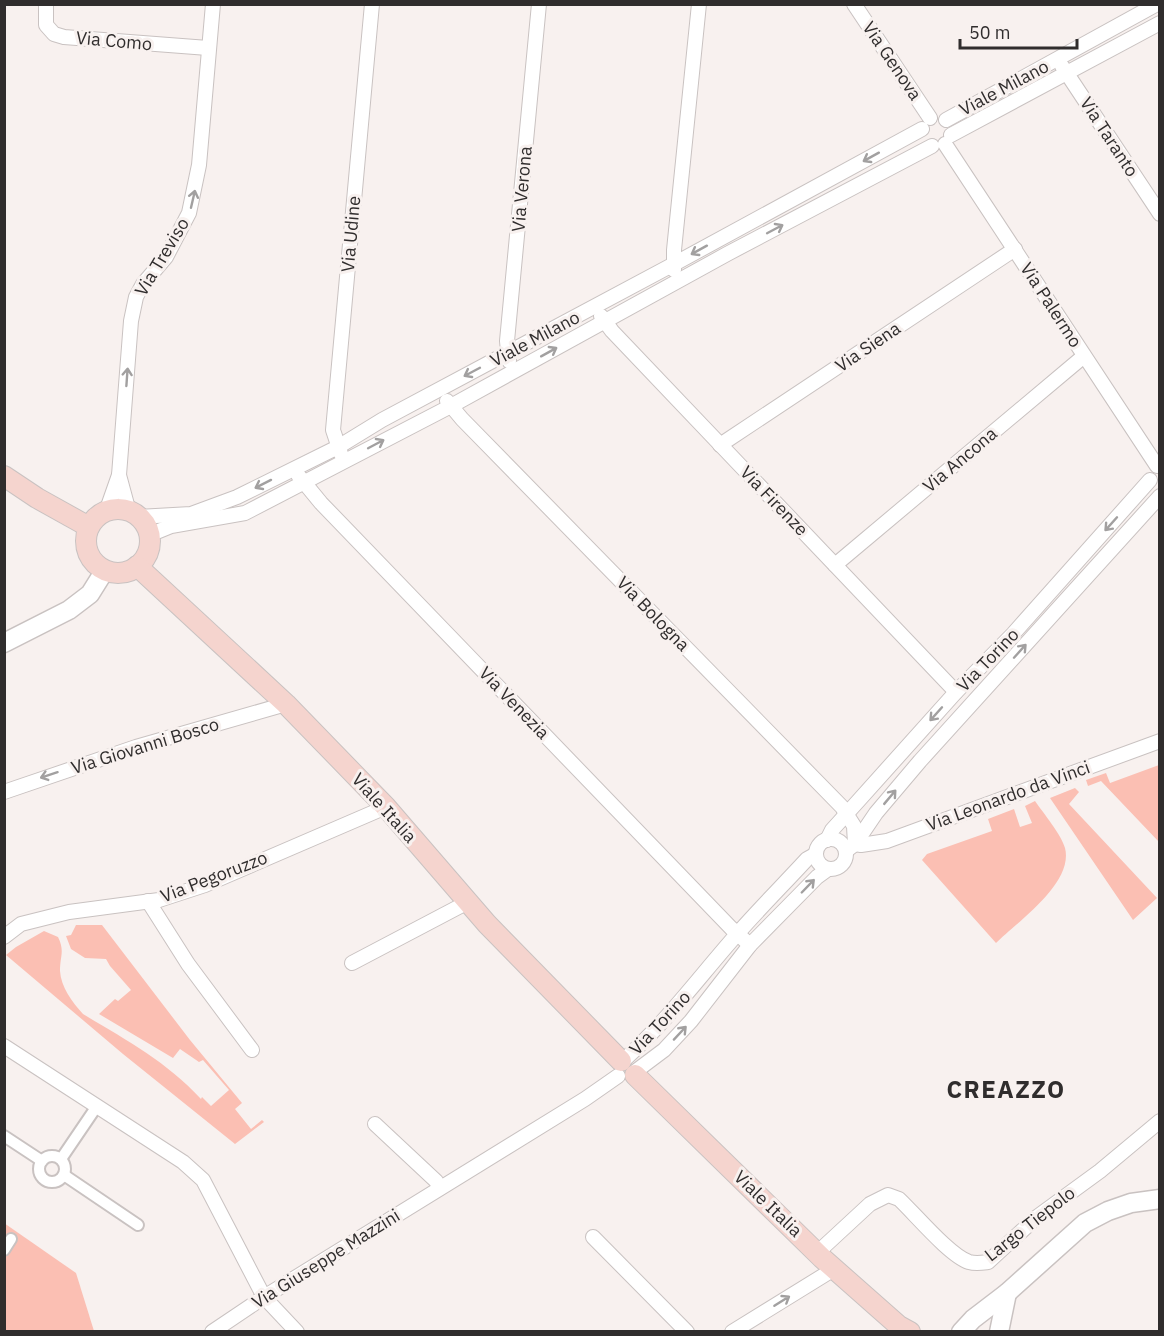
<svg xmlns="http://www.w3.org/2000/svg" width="1164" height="1336" viewBox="0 0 1164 1336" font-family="'IBM Plex Sans',sans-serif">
  <rect width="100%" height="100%" fill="#f8f1ef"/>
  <g fill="#fbbfb3">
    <polygon points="1159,765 1160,765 1159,842 1101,781 1088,786 1086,780 1106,773 1110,783"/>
    <polygon points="1075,788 1079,792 1069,804 1157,898 1133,920 1050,798"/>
    <path d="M1035 801C1044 814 1061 834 1065 848 1074 883 1017 922 996 943L922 860 927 854 992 831 988 819 1014 809 1020 827 1032 823 1025 806Z"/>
    <path d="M76 925H102L190 1040 242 1103 235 1109 251 1129 262 1120 264 1122 235 1144 123 1054 6 955 16 947 44 931 58 937C65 951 60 956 60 971 61 987 72 1002 83 1014 126 1040 166 1061 201 1099L202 1097 211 1106 229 1090 203 1060 199 1062 180 1049 173 1058 99 1014 115 999 118 1001 131 990 110 966 106 959 85 958 71 949 66 936 71 935Z"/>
    <polygon points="4,1223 76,1273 94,1331 5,1331"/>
  </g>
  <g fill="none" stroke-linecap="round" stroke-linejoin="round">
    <g stroke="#c9c2c1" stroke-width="14">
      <g id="pedestrian">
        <polyline points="4,1136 42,1161"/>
        <circle cx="52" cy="1169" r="13"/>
        <polyline points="61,1159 97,1106"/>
        <polyline points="64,1175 138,1225"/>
        <polyline points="4,1250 11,1239"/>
      </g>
    </g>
    <g stroke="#c9c2c1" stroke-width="16">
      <g id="minor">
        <polyline points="46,4 46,25 54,34 64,37 208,48"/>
        <polyline points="854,4 930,118"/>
        <polyline points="1062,66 1160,214"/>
        <polyline points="946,120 1157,4"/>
        <polyline points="951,135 1160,23"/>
        <polyline points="945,144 1157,466"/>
        <polyline points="674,270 674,250 699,4"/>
        <polyline points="601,316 612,331 956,692"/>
        <polyline points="509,361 507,341 539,4"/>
        <polyline points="447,401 462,419 842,807 854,826 855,844"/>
        <polyline points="720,445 1015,249"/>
        <polyline points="341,454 333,430 372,4"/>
        <polyline points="119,475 129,512"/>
        <polyline points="298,475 321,503 731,928 750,945"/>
        <polyline points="106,512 119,475 131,321 136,297 143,284 166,257 189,213 199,165 213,4"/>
        <polyline points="138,517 191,514 237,497 338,447 382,420 674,264 922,129"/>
        <polyline points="149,535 171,526 245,513 451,406 727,254 932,146"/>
        <polyline points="835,565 1084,356"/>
        <polyline points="4,792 136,747 286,704"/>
        <circle cx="831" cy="854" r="15"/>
        <polyline points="827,840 832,830 860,799 956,692 1013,634 1150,480"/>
        <polyline points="855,844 861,845 887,841 1160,741"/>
        <polyline points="846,851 855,844 876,813 920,761 1160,496"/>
        <polyline points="148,901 188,964 252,1050"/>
        <polyline points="4,937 21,924 69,912 159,900 205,885 386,807"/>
        <polyline points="352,963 468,902"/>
        <polyline points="4,1046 183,1162 203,1180 264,1297 297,1332"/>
        <path d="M625 1059C667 1021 700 976 738 933 760 908 784 884 807 859L816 854"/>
        <polyline points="636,1071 664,1050 691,1021 750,945 817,877 828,869"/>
        <polyline points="375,1124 436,1181 440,1188"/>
        <polyline points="593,1237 687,1332"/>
        <path d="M817 1253 870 1204 888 1195 899 1199C915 1214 950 1256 969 1262 976 1264 981 1263 988 1262L1037 1217 1100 1171 1160 1121"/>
        <polyline points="212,1332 264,1297 585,1099 618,1076"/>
        <polyline points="732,1332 834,1269"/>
      </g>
    </g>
    <g stroke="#c9c2c1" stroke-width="21">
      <g id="tertiary">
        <polyline points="4,643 69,610 90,594 105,570"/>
        <polyline points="961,1332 973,1319 1007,1293 1085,1223 1108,1211 1131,1203 1160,1199"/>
        <polyline points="999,1332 1007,1293"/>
      </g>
    </g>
    <g stroke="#c9c2c1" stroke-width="22">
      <g id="secondary">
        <polyline points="4,476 37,498 89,527"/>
        <circle cx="118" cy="541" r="32"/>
        <polyline points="137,566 286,704 386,807 487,924 621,1061"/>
        <polyline points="635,1075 822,1258 899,1326 910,1332"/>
      </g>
    </g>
    <use href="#pedestrian" stroke="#fff" stroke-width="10"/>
    <use href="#minor" stroke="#fff" stroke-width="14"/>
    <use href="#tertiary" stroke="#fff" stroke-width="18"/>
    <use href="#secondary" stroke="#f5d4ce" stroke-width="20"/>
  </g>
  <defs><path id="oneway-shaft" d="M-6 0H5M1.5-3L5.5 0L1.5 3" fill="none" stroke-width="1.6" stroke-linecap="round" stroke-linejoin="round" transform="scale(1.5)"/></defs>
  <g stroke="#a2a0a0">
    <use href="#oneway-shaft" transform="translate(871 157) rotate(151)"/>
    <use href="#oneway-shaft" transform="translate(193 199) rotate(-77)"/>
    <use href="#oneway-shaft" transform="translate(775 229) rotate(-28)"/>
    <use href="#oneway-shaft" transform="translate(699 250) rotate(151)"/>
    <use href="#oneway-shaft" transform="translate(549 352) rotate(-29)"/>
    <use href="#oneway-shaft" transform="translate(472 372) rotate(152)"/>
    <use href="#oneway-shaft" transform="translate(127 377) rotate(-86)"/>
    <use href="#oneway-shaft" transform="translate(376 444) rotate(-28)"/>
    <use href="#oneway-shaft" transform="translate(263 484) rotate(153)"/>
    <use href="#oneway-shaft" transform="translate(1111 524) rotate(132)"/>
    <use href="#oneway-shaft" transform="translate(1020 651) rotate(-48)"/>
    <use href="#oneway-shaft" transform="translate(936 714) rotate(132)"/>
    <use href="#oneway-shaft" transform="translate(49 775) rotate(162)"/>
    <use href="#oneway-shaft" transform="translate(890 797) rotate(-50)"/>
    <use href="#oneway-shaft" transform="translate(808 886) rotate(-46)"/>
    <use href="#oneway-shaft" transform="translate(680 1033) rotate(-47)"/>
    <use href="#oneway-shaft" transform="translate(782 1301) rotate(-32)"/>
  </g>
  <g text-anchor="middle" stroke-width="6" stroke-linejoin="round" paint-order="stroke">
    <g font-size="18" fill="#302d2d" stroke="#f8f1ef">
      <text transform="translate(114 41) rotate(5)" y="6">Via Como</text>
      <text transform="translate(892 61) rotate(56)" y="6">Via Genova</text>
      <text transform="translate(1004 88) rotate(-28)" y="6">Viale Milano</text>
      <text transform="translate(1109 137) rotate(57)" y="6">Via Taranto</text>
      <text transform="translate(522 189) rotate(-85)" y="6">Via Verona</text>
      <text transform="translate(351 234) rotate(-85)" y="6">Via Udine</text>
      <text transform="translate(162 257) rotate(-59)" y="6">Via Treviso</text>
      <text transform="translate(1051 305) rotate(57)" y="6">Via Palermo</text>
      <text transform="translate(535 339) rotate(-28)" y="6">Viale Milano</text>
      <text transform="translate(868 347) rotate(-34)" y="6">Via Siena</text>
      <text transform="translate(960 460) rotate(-40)" y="6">Via Ancona</text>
      <text transform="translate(774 501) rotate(46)" y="6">Via Firenze</text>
      <text transform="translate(653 614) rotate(46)" y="6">Via Bologna</text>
      <text transform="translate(988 660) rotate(-46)" y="6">Via Torino</text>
      <text transform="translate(514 703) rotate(46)" y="6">Via Venezia</text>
      <text transform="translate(145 746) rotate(-17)" y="6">Via Giovanni Bosco</text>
      <text transform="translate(1008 796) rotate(-20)" y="6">Via Leonardo da Vinci</text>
      <text transform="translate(384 808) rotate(48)" y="6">Viale Italia</text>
      <text transform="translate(214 877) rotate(-21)" y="6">Via Pegoruzzo</text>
      <text transform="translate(660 1023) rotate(-47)" y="6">Via Torino</text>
      <text transform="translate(768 1204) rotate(44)" y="6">Viale Italia</text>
      <text transform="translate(1030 1224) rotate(-38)" y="6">Largo Tiepolo</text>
      <text transform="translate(326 1259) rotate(-32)" y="6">Via Giuseppe Mazzini</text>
    </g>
    <g font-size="24" font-weight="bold" letter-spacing="1.5" fill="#302d2d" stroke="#f8f1ef">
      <text x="1006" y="1098">CREAZZO</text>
    </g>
  </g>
  <rect width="1164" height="1336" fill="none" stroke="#302d2d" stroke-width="12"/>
  <path d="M960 39v9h117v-9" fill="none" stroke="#302d2d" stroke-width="3"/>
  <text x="969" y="39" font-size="18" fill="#302d2d" stroke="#f8f1ef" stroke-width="4.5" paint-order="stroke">50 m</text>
</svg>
